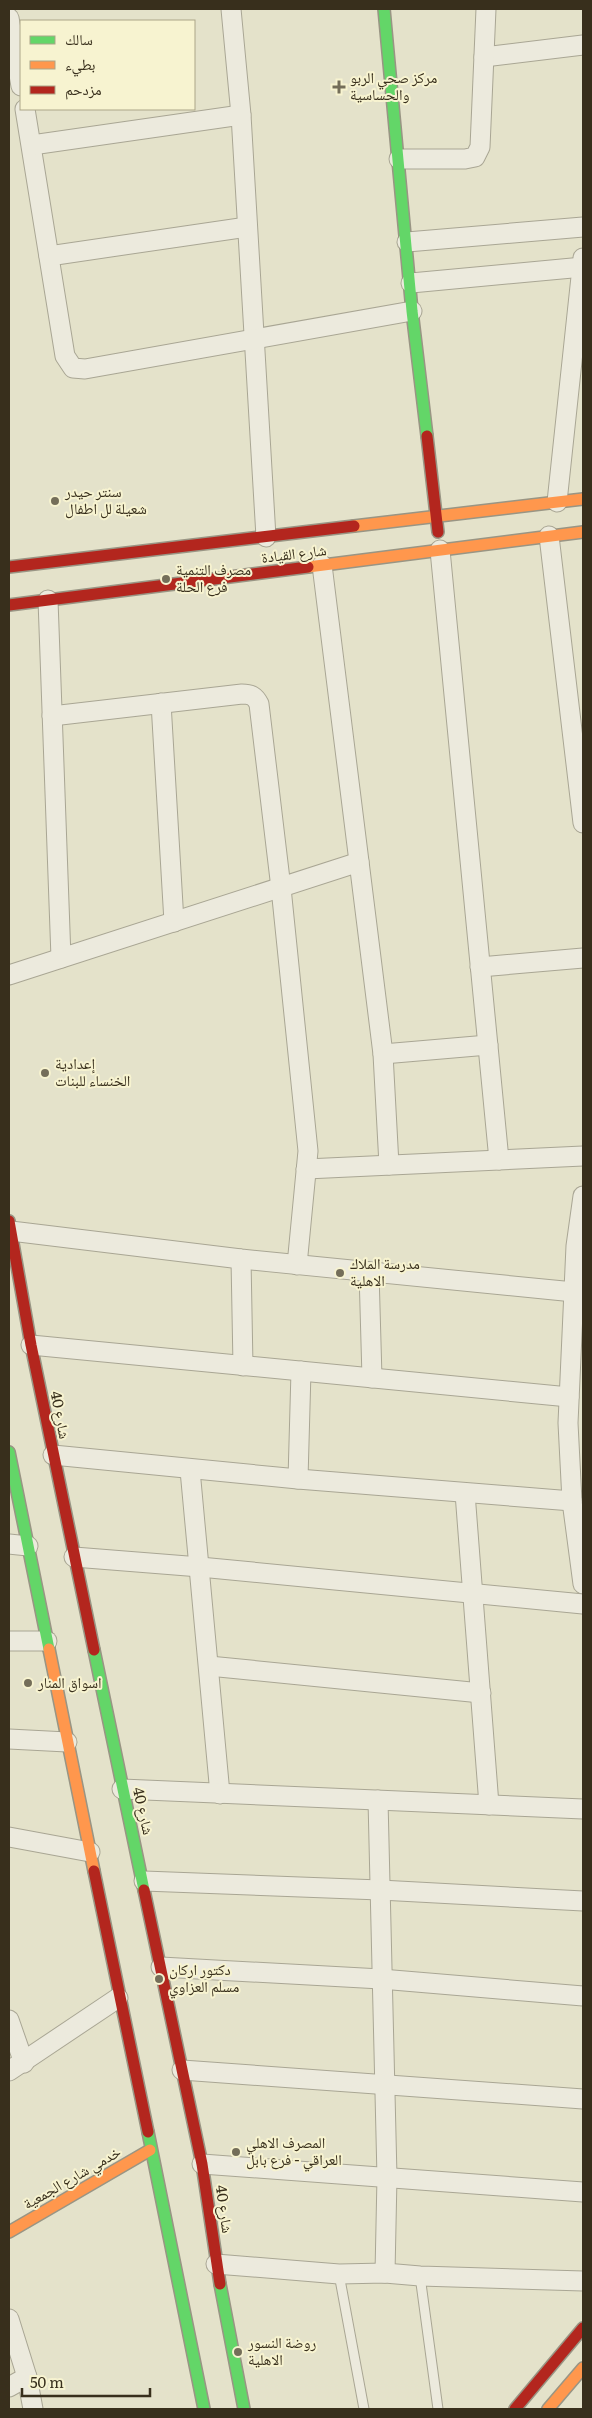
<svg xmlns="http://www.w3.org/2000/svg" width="592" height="2418" viewBox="0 0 592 2418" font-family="Literata,'Noto Naskh Arabic',serif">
  <rect width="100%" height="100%" fill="#e4e2ca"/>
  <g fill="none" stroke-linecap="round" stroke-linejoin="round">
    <g stroke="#a9a694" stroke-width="11">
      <g id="lane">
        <polyline points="339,2274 364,2409"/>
        <polyline points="420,2276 438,2409"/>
      </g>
    </g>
    <g stroke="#a9a694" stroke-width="21">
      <g id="street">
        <polyline points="231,9 241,115 266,537"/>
        <polyline points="9,18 21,86"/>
        <polyline points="484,57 583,45"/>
        <polyline points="25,109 65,356 73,368 85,369 412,311"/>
        <polyline points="32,145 241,115"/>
        <polyline points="399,159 465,159 475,157 480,147 486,9"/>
        <polyline points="407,242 583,227"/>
        <polyline points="49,256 247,227"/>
        <polyline points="411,283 583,267"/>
        <polyline points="557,502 583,258"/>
        <polyline points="549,536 583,823"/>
        <polyline points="440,550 499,1160"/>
        <polyline points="322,565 383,1054 389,1165"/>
        <polyline points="48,600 61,958"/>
        <polyline points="161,703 174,922"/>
        <path d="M52 716 242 694C251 694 255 696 259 704L281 888 308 1151 297 1265"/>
        <polyline points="480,967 583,958"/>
        <polyline points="9,975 359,862"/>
        <polyline points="383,1054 488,1045"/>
        <polyline points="306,1169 583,1156"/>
        <polyline points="583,1196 576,1246 568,1423 572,1501 583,1584"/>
        <polyline points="11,1231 241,1259 574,1292"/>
        <polyline points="241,1259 243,1366"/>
        <polyline points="369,1272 372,1378"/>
        <polyline points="31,1345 569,1397"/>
        <polyline points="53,1455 298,1479 572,1501"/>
        <polyline points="190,1470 220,1794"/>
        <polyline points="298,1479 301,1371"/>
        <polyline points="465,1493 489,1805"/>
        <polyline points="9,1544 28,1546"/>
        <polyline points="74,1557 200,1567 583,1604"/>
        <polyline points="9,1641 47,1641"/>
        <polyline points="209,1666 481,1693"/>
        <polyline points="9,1739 67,1742"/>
        <polyline points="122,1789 583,1809"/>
        <polyline points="378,1800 387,2177 385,2273"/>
        <polyline points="9,1837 90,1852"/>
        <polyline points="144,1881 380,1890 583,1901"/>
        <polyline points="161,1967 381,1979 583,1996"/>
        <polyline points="9,2020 24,2063"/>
        <polyline points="182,2070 583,2099"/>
        <polyline points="9,2071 118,1998"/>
        <polyline points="202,2164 583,2192"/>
        <polyline points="216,2264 339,2274 385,2273 420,2276 583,2281"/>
        <polyline points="9,2319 27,2377 33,2409"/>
        <polyline points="9,2387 27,2377"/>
      </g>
    </g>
    <g stroke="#999584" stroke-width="14">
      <g id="fast">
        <polyline points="384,9 412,311 427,436"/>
        <polyline points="9,1452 49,1649"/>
        <polyline points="94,1650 144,1890"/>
        <polyline points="148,2132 204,2409"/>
        <polyline points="220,2284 244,2409"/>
      </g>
    </g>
    <g stroke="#999584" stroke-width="14">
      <g id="slow">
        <polyline points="354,526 583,499"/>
        <polyline points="308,567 583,532"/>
        <polyline points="49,1649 94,1871"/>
        <polyline points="9,2232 150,2150"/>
        <polyline points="548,2409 583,2368"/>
      </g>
    </g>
    <g stroke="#999584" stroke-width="14">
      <g id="jam">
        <polyline points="427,436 438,532"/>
        <polyline points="9,567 354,526"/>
        <polyline points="9,605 308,567"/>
        <polyline points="9,1221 31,1345 94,1650"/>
        <polyline points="94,1871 148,2132"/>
        <polyline points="144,1890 202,2164 220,2284"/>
        <polyline points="515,2409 583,2328"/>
      </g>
    </g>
    <use href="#lane" stroke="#eceadd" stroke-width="9"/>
    <use href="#street" stroke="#eceadd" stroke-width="19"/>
    <use href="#fast" stroke="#63d668" stroke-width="11"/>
    <use href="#slow" stroke="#ff974d" stroke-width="11"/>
    <use href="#jam" stroke="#b3261e" stroke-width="11"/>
  </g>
  <g fill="#746e59" stroke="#f7f3d0" stroke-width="2">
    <path d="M336.5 79.5h5v5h5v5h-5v5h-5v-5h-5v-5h5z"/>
    <circle cx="55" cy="501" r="5"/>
    <circle cx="166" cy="579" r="5"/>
    <circle cx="45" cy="1073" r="5"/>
    <circle cx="340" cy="1273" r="5"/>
    <circle cx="28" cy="1683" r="5"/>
    <circle cx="159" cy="1979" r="5"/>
    <circle cx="236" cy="2152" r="5"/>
    <circle cx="238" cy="2352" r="5"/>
  </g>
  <g text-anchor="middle" stroke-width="4" stroke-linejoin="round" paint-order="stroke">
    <g font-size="15" fill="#382f1c" stroke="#f7f3d0" text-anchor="start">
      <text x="350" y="83">مركز صحي الربو<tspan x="350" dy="17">والحساسية</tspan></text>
      <text x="65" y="497">سنتر حيدر<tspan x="65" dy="17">شعيلة لل اطفال</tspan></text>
      <text x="176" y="575">مصرف التنمية<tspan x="176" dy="17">فرع الحلة</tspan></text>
      <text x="55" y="1069">إعدادية<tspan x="55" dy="17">الخنساء للبنات</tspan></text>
      <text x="350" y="1269">مدرسة الملاك<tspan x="350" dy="17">الاهلية</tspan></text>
      <text x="38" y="1688">اسواق المنار</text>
      <text x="169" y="1975">دكتور اركان<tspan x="169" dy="17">مسلم العزاوي</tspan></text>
      <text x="246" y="2148">المصرف الاهلي<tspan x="246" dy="17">العراقي - فرع بابل</tspan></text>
      <text x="248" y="2348">روضة النسور<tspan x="248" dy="17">الاهلية</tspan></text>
    </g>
    <g font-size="15" fill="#382f1c" stroke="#f7f3d0">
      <text transform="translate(294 554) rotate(-7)" y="5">شارع القيادة</text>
      <text transform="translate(60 1415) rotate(79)" y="5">شارع 40</text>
      <text transform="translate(143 1811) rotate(77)" y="5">شارع 40</text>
      <text transform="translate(72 2178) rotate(-30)" y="5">خدمي شارع الجمعية</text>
      <text transform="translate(224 2209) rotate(82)" y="5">شارع 40</text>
    </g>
  </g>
  <rect width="592" height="2418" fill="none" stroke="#382f1c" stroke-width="20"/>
  <rect x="20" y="20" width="175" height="90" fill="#f7f3d0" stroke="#aba588"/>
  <rect x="30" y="36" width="25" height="8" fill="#63d668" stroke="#aba588"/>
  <text x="65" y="45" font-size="15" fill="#382f1c">سالك</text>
  <rect x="30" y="61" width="25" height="8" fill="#ff974d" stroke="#aba588"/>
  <text x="65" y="70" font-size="15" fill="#382f1c">بطيء</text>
  <rect x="30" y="86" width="25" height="8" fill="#b3261e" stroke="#aba588"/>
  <text x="65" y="95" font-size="15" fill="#382f1c">مزدحم</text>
  <path d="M22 2388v8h128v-8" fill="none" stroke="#382f1c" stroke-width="2.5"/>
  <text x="30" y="2388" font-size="15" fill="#382f1c" stroke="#f7f3d0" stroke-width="4" paint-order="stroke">50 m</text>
</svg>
